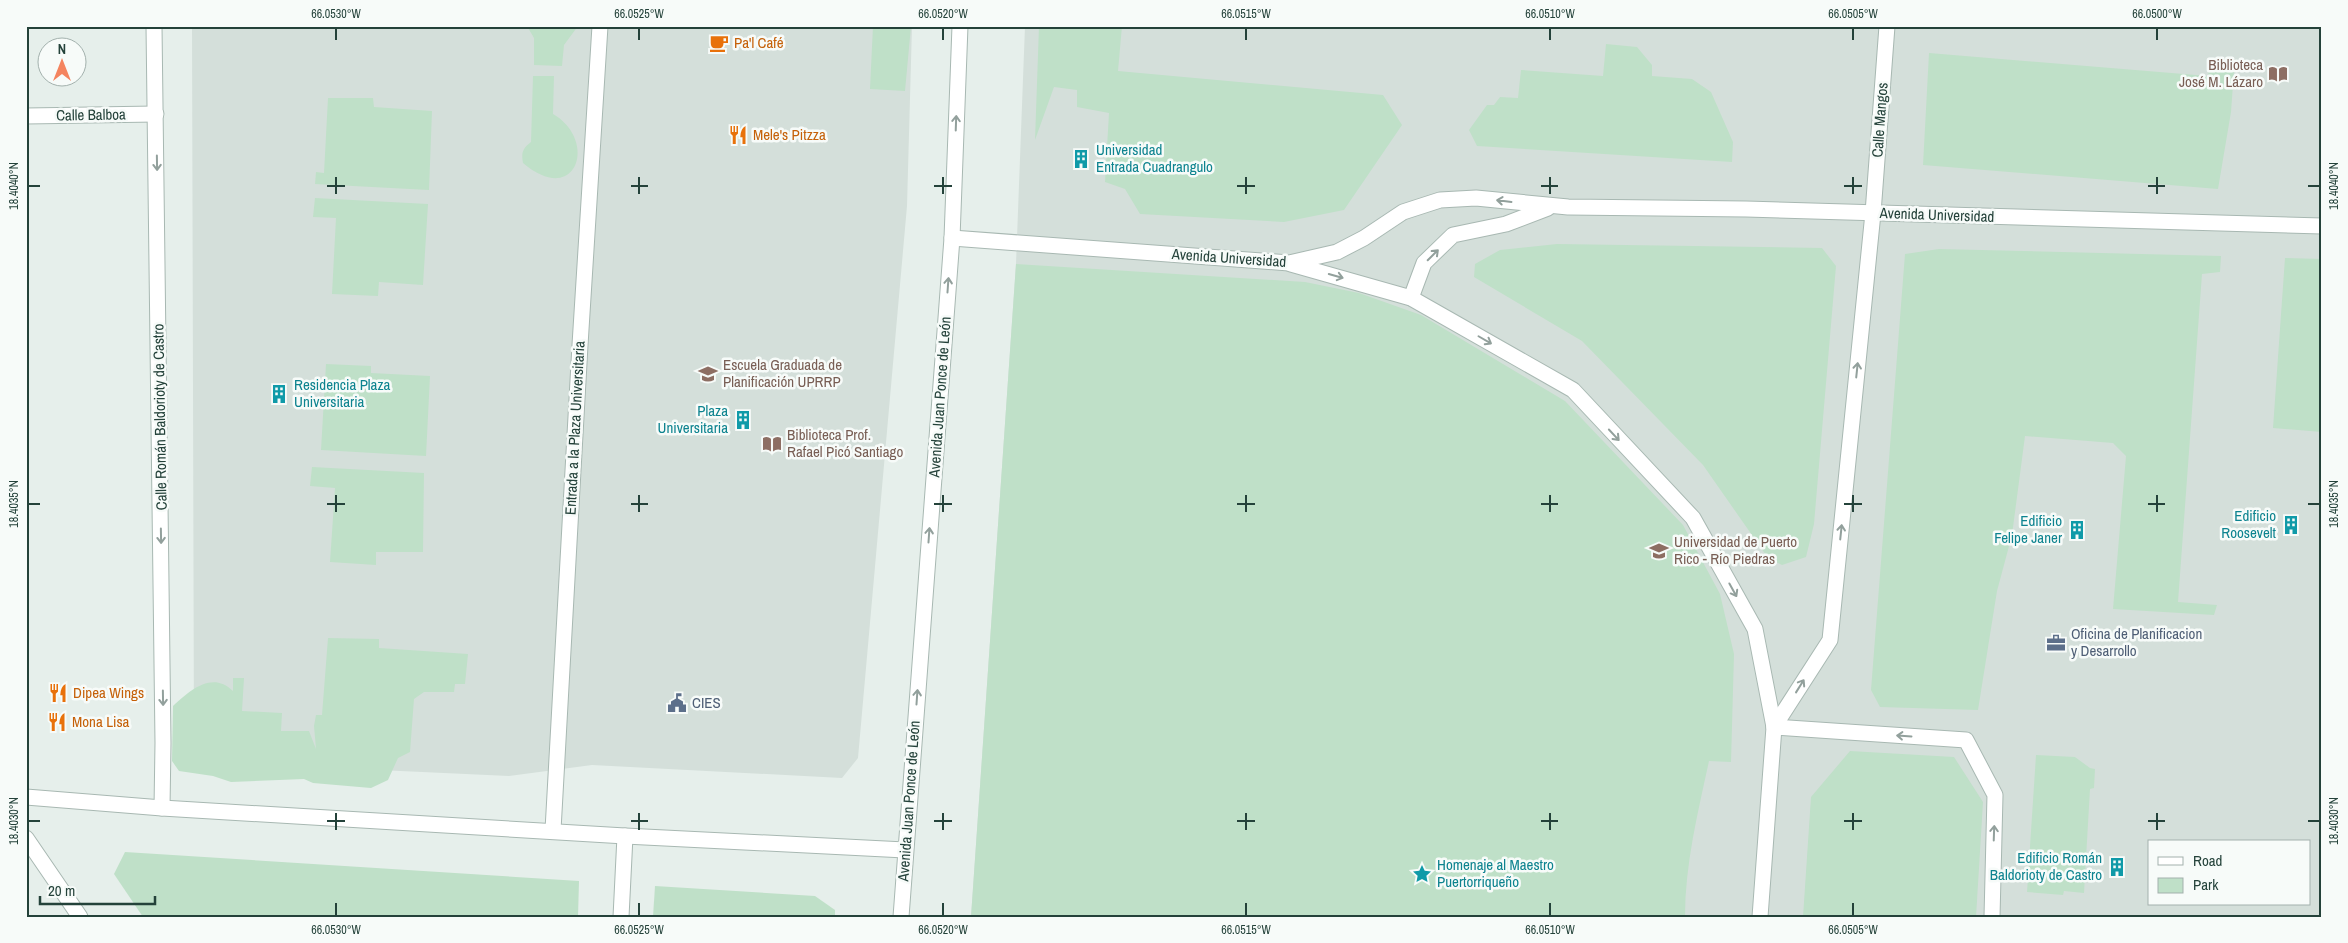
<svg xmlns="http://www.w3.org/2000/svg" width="2348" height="943" viewBox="0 0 2348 943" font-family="'Archivo Narrow',sans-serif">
  <rect width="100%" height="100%" fill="#e6efeb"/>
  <g fill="#d4dfda" fill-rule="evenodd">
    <polygon points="192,26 912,26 907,206 858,758 842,778 592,765 509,776 203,762 194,753"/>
    <path d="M1025 26H2322V917H971L1016 264ZM2149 842H2309V904H2149Z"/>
  </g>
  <g fill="#bfe0c8">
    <polygon points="527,26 578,26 564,45 562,66 534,65 534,38"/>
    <polygon points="873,26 911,26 905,91 870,89"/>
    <polygon points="1039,26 1122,26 1118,71 1383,95 1402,125 1344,210 1284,222 1140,214 1125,189 1105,182 1109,113 1077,107 1077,90 1054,87 1035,140"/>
    <polygon points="1606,44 1637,47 1652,65 1652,76 1692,79 1711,92 1733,142 1732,162 1477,146 1469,130 1487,105 1494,105 1500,97 1518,98 1521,70 1603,76"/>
    <polygon points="1929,53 2208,76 2209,69 2234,71 2231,112 2218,189 1923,165"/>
    <path d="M533 76H554L553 114C599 141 576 208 523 163 521 152 523 148 531 142Z"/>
    <polygon points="328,98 373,98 374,107 432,111 429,190 315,184 316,172 324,173"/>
    <polygon points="315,198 428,204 423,285 379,282 378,296 332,294 336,218 313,217"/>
    <polygon points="1557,244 1822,248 1836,266 1814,524 1806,557 1782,565 1768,558 1703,465 1582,341 1474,277 1475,264 1500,250"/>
    <polygon points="1939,249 2221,256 2220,272 2202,274 2178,602 2217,605 2214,615 2113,609 2126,456 2113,443 2025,436 2012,535 1997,591 1978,710 1880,707 1871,690 1905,254"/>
    <polygon points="2285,258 2322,259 2322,432 2273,428"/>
    <path d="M1016 264 1305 282 1359 293 1421 315 1565 401 1683 525 1720 594 1734 654 1731 762 1709 761C1698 812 1685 864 1685 917H971Z"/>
    <polygon points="326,364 371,366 371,373 430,376 426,456 321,450"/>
    <polygon points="312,467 424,473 423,552 376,552 376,565 330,562 335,488 310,486"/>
    <path d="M328 638 379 639V648L468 654 465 684H455L454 692H424L414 699 410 752 398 758 388 780 371 788 313 783 304 779 231 782 213 776 179 771 172 761 173 706C189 691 212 670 233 691V678H244L242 711 282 713 281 731H309L316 749 314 726 316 715H322Z"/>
    <polygon points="1850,751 1954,757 1983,802 1976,917 1803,917 1811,797"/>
    <polygon points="2036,755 2075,757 2090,768 2095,769 2094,788 2090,789 2084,893 2064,891 2063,895 2027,892"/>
    <polygon points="125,852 579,881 578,917 143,917 114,874"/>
    <polygon points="655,886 815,896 835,910 835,917 653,917"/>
  </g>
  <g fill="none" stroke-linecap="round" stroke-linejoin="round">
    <g stroke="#a8b8b2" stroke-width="17">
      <g id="minor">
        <polyline points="154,26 163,743 162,808"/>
        <polyline points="26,116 156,114"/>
        <polyline points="952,238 1289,263 1337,252 1364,238 1403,212 1440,200 1476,198 1568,207 1746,209 2322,226"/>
        <polyline points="1291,264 1411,298 1573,390 1693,518 1755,629 1774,727 1760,917"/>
        <polyline points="1411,298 1424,263 1453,235 1506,224 1548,208"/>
        <polyline points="1774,727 1830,640 1873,213 1887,26"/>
        <polyline points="1774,727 1966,740 1995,795 1992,917"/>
        <polyline points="26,797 162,808 625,836 905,850"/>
        <polyline points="553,830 580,345 600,26"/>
        <polyline points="26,838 80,917"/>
        <polyline points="621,917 625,836"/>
        <polyline points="901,917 952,238 960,26"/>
      </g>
    </g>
    <use href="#minor" stroke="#fff" stroke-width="15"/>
  </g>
  <defs><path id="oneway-shaft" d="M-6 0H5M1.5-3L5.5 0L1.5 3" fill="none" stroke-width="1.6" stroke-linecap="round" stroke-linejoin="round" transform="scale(1.25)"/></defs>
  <g stroke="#92a09c">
    <use href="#oneway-shaft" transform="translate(956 123) rotate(-88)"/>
    <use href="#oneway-shaft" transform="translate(157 163) rotate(89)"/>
    <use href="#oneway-shaft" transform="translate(1504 201) rotate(-173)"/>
    <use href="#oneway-shaft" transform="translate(1433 255) rotate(-45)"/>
    <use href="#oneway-shaft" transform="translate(1336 276) rotate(16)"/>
    <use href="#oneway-shaft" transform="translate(948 285) rotate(-86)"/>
    <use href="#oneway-shaft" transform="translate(1485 340) rotate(30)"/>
    <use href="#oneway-shaft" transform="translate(1857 370) rotate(-84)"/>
    <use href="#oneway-shaft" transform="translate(1614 435) rotate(47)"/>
    <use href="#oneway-shaft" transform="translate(1841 532) rotate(-84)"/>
    <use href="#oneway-shaft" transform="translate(929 535) rotate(-86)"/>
    <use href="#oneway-shaft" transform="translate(161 536) rotate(89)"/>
    <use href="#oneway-shaft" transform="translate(1733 590) rotate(61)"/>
    <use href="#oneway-shaft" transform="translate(1800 686) rotate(-58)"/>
    <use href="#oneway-shaft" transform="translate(917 697) rotate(-86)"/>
    <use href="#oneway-shaft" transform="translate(163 698) rotate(89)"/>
    <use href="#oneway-shaft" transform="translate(1904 736) rotate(-176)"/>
    <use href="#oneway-shaft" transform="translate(1994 833) rotate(-88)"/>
  </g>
  <path fill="none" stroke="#24423a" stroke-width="2" d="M336 28V40M639 28V40M943 28V40M1246 28V40M1550 28V40M1853 28V40M2157 28V40M336 177V194M639 177V194M943 177V194M1246 177V194M1550 177V194M1853 177V194M2157 177V194M28 186H40M327 186H345M631 186H648M934 186H952M1237 186H1255M1541 186H1558M1844 186H1862M2148 186H2165M2308 186H2320M336 495V512M639 495V512M943 495V512M1246 495V512M1550 495V512M1853 495V512M2157 495V512M28 504H40M327 504H345M631 504H648M934 504H952M1237 504H1255M1541 504H1558M1844 504H1862M2148 504H2165M2308 504H2320M336 813V830M639 813V830M943 813V830M1246 813V830M1550 813V830M1853 813V830M2157 813V830M28 821H40M327 821H345M631 821H648M934 821H952M1237 821H1255M1541 821H1558M1844 821H1862M2148 821H2165M2308 821H2320M336 903V916M639 903V916M943 903V916M1246 903V916M1550 903V916M1853 903V916"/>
  <defs>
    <g id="cafe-bare" transform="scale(1.5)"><path d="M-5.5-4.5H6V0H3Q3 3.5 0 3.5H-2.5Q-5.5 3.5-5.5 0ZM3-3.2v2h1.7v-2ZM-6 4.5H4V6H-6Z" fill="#e8710a" stroke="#f7fbf9" stroke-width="2.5" paint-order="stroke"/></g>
    <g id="library-bare" transform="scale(1.5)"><path d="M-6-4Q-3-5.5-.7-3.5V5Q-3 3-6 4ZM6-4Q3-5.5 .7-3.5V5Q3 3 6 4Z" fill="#8d6e63" stroke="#f7fbf9" stroke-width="2.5" paint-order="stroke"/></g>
    <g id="restaurant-bare" transform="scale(1.5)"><path d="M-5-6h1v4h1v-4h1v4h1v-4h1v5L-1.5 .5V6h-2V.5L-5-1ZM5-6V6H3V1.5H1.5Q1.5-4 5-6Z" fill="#e8710a" stroke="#f7fbf9" stroke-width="2.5" paint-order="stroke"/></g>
    <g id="building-bare" transform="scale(1.5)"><path d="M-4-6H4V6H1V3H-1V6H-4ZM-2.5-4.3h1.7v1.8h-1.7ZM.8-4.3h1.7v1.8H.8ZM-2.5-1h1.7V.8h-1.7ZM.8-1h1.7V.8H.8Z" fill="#0f9aa8" stroke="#f7fbf9" stroke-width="2.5" paint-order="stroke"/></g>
    <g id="university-bare" transform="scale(1.5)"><path d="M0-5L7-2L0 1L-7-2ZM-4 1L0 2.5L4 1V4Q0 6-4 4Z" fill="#8d6e63" stroke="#f7fbf9" stroke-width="2.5" paint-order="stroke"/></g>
    <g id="office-bare" transform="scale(1.5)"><path d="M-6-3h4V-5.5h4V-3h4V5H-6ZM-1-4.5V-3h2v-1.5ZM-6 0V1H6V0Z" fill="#5c6f8a" stroke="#f7fbf9" stroke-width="2.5" paint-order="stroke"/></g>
    <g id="civic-bare" transform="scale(1.5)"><path d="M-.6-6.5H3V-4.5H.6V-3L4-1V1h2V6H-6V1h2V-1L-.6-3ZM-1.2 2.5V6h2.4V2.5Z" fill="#5c6f8a" stroke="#f7fbf9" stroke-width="2.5" paint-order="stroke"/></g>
    <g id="sight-bare" transform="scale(1.5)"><path d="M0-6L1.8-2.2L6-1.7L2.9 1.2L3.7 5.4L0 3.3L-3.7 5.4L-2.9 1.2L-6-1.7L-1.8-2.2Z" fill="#0f9aa8" stroke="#f7fbf9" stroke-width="2.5" paint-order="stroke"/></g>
  </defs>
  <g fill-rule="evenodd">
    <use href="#cafe-bare" x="719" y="43"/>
    <use href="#library-bare" x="2278" y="74"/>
    <use href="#restaurant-bare" x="738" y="135"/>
    <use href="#building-bare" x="1081" y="159"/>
    <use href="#university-bare" x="708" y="374"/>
    <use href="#building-bare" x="279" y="394"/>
    <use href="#building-bare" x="743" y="420"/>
    <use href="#library-bare" x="772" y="444"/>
    <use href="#building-bare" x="2291" y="525"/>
    <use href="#building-bare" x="2077" y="530"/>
    <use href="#university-bare" x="1659" y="551"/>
    <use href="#office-bare" x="2056" y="643"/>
    <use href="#restaurant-bare" x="58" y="693"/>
    <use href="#civic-bare" x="677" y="703"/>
    <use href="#restaurant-bare" x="57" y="722"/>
    <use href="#building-bare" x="2117" y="867"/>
    <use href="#sight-bare" x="1422" y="874"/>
  </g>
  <g text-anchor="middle" stroke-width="5" stroke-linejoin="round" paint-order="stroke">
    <g font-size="15" fill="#c56008" stroke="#f7fbf9" text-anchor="start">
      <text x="734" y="48">Pa'l Café</text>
      <text x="753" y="140">Mele's Pitzza</text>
      <text x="73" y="698">Dipea Wings</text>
      <text x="72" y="727">Mona Lisa</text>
    </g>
    <g font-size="15" fill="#785e54" stroke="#f7fbf9" text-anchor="start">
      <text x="2263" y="70" text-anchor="end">Biblioteca<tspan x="2263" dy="17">José M. Lázaro</tspan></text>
      <text x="723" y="370">Escuela Graduada de<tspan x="723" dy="17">Planificación UPRRP</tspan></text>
      <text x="787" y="440">Biblioteca Prof.<tspan x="787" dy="17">Rafael Picó Santiago</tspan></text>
      <text x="1674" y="547">Universidad de Puerto<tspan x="1674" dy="17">Rico - Río Piedras</tspan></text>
    </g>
    <g font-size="15" fill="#24423a" stroke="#f7fbf9">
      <text transform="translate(91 115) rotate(-1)" y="5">Calle Balboa</text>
      <text transform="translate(1880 120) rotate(-86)" y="5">Calle Mangos</text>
      <text transform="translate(1937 215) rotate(2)" y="5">Avenida Universidad</text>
      <text transform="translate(1229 258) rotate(4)" y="5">Avenida Universidad</text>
      <text transform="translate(940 397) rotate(-86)" y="5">Avenida Juan Ponce de León</text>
      <text transform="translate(160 417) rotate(-91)" y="5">Calle Román Baldorioty de Castro</text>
      <text transform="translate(575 428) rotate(-87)" y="5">Entrada a la Plaza Universitaria</text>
      <text transform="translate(909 801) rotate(-86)" y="5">Avenida Juan Ponce de León</text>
    </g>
    <g font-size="15" fill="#0d838f" stroke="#f7fbf9" text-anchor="end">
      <text x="1096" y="155" text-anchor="start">Universidad<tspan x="1096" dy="17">Entrada Cuadrangulo</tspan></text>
      <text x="294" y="390" text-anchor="start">Residencia Plaza<tspan x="294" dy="17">Universitaria</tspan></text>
      <text x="728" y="416">Plaza<tspan x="728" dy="17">Universitaria</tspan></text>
      <text x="2276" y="521">Edificio<tspan x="2276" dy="17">Roosevelt</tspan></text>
      <text x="2062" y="526">Edificio<tspan x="2062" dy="17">Felipe Janer</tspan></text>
      <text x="2102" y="863">Edificio Román<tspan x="2102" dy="17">Baldorioty de Castro</tspan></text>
      <text x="1437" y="870" text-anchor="start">Homenaje al Maestro<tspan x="1437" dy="17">Puertorriqueño</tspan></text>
    </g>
    <g font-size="15" fill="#4e5e75" stroke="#f7fbf9" text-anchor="start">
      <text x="2071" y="639">Oficina de Planificacion<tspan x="2071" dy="17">y Desarrollo</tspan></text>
      <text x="692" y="708">CIES</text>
    </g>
  </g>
  <rect width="2348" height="943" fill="none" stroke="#f7fbf9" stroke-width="55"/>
  <rect x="2148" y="840" width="162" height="65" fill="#f7fbf9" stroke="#a3b1ad"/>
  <rect x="2158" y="857" width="25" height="8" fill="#ffffff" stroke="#a3b1ad"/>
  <text x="2193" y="866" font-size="15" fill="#24423a">Road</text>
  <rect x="2158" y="878" width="25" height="15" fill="#bfe0c8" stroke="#a3b1ad"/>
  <text x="2193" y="890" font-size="15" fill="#24423a">Park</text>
  <g transform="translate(62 62)"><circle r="24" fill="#f7fbf9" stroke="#a3b1ad"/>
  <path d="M0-4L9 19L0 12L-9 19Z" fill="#f4845f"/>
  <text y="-8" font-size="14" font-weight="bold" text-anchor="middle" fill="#24423a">N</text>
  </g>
  <path d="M40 896v8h115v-8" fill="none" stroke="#24423a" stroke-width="2.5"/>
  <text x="48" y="896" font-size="15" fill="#24423a" stroke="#f7fbf9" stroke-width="4" paint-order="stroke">20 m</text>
  <rect x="28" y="28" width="2292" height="888" fill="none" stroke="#24423a" stroke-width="2"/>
  <g font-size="12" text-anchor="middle" fill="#24423a">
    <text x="336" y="18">66.0530°W</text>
    <text x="639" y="18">66.0525°W</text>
    <text x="943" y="18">66.0520°W</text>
    <text x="1246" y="18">66.0515°W</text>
    <text x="1550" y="18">66.0510°W</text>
    <text x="1853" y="18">66.0505°W</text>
    <text x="2157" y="18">66.0500°W</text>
    <text transform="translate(14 186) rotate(-90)" y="4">18.4040°N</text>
    <text transform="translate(2334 186) rotate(-90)" y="4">18.4040°N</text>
    <text transform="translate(14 504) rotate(-90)" y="4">18.4035°N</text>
    <text transform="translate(2334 504) rotate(-90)" y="4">18.4035°N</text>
    <text transform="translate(14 821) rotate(-90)" y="4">18.4030°N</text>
    <text transform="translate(2334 821) rotate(-90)" y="4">18.4030°N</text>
    <text x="336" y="934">66.0530°W</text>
    <text x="639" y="934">66.0525°W</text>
    <text x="943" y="934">66.0520°W</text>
    <text x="1246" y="934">66.0515°W</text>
    <text x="1550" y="934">66.0510°W</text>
    <text x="1853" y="934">66.0505°W</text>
  </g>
</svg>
